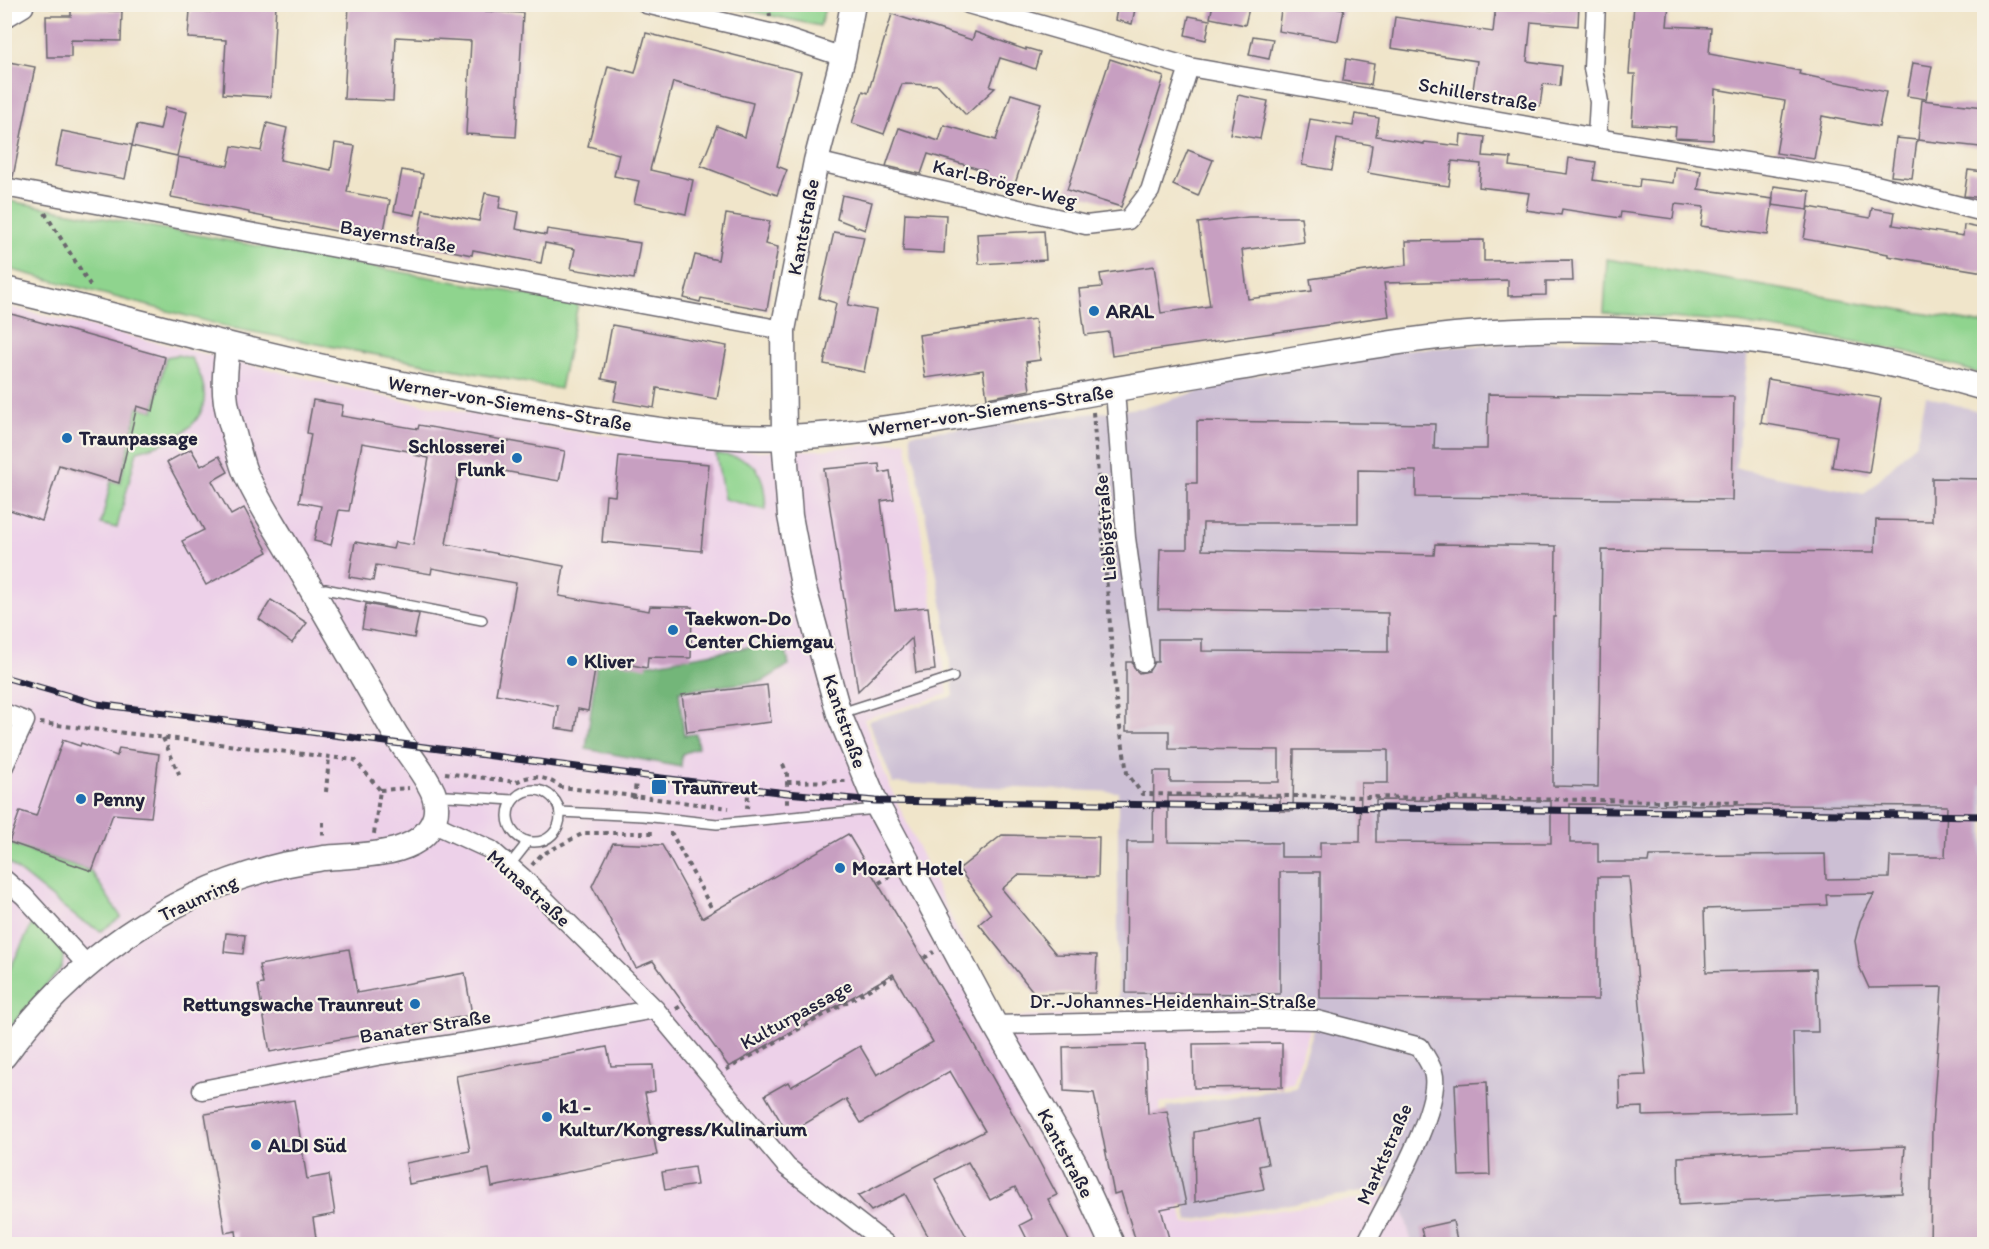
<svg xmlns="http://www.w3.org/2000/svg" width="1989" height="1249" viewBox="0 0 1989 1249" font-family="Itim,sans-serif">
  <rect width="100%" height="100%" fill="#f7f3e8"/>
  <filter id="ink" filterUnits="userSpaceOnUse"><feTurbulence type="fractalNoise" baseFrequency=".0167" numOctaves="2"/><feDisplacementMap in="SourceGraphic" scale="12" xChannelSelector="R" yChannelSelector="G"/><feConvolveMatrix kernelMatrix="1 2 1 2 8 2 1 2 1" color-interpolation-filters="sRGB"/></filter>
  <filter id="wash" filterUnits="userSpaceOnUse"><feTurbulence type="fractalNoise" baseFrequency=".008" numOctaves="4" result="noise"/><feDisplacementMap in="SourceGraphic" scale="24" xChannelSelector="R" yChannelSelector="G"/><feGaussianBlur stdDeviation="1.35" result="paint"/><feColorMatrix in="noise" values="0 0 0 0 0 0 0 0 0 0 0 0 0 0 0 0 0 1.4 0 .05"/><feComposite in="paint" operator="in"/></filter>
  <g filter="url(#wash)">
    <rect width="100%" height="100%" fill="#f0e5ca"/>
    <polygon fill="#edd1e9" points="5,306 389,398 568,431 741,451 819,450 906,441 948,694 864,719 890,787 998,1018 1117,1012 1312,1024 1293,1082 1159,1103 1184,1224 1399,1193 1412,1244 5,1244"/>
    <polygon fill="#ccbfd4" points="1607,339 1748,350 1736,468 1864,494 1916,443 1926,396 1984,413 1984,1244 1412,1244 1397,1186 1188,1221 1166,1107 1296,1087 1317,1020 1118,1009 1118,792 893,783 868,721 954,696 943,608 910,434 1148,407 1238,379 1397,350"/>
    <g fill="#8fd48e" stroke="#587b64" stroke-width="1.5">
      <polygon points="721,5 826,4 826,5 820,26"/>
      <polygon points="4,200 578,304 560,389 232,328 5,268"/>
      <polygon points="1607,259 1984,324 1984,375 1905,351 1738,323 1604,313"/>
      <path d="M177 355 191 358C226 412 187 439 137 451L117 528 101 524 111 481 120 483 138 407 154 411 166 357Z"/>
      <path d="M716 454C758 457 764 471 766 510L724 499Z"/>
      <polygon points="4,842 91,871 121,917 101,931 80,920 5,860"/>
      <polygon points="35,918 64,948 62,967 5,1033 4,981"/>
    </g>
    <polygon fill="#73b679" stroke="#4a6c5a" stroke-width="1.5" points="784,641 789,665 763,681 679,691 684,735 696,734 698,748 682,754 681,767 586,749 597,661 650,664"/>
    <g id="blocks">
      <g fill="#c79fc1" fill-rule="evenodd">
        <polygon points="214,4 276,4 271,97 223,94 226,40 188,38 190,10 213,12"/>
        <polygon points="349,4 523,13 516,137 466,134 471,41 396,37 393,101 344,99"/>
        <polygon points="1118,4 1136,4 1132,24 1115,20"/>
        <polygon points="1213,4 1250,4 1245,25 1210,18"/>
        <polygon points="1282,4 1321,4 1344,9 1338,41 1278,31"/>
        <polygon points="1496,4 1552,10 1552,4 1579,4 1578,26 1531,22 1527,61 1562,66 1560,86 1543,84 1540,106 1472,97 1477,61 1391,48 1395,17 1493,32"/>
        <polygon points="1634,4 1669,4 1667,26 1711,28 1709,54 1800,71 1799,74 1886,92 1879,127 1822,116 1814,159 1776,153 1785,101 1715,89 1713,140 1675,138 1676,127 1632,124 1635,74 1629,74"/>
        <polygon points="71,10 122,11 121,41 71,40 71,57 47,57 46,16 71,16"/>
        <polygon points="892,14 972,40 975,32 1026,50 1026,48 1040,52 1035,69 1021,64 1021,63 1020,64 1000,58 990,87 995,88 966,115 938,85 902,84 884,134 852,123 863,91 868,93"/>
        <polygon points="1189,16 1210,20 1206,40 1185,35"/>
        <polygon points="646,33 801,72 777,166 787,170 777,195 701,166 717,126 745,137 753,103 673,82 650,170 693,180 686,214 634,203 639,181 614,176 619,154 588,146 608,66 635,73"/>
        <polygon points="1253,36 1273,39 1269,59 1249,55"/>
        <polygon points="1110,59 1164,77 1121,207 1067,190"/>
        <polygon points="1346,59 1374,64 1371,85 1343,81"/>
        <polygon points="4,61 35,67 13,177 4,176"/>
        <polygon points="1913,63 1932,66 1926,99 1907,96"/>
        <polygon points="1011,94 1041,103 1014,187 984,177 986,171 928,154 921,174 886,166 899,128 939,141 944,125 996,140"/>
        <polygon points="1238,95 1268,101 1260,139 1230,134"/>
        <polygon points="1922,100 1984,107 1980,147 1918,140"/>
        <polygon points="165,107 187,112 177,156 132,146 137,125 160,130"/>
        <polygon points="1355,114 1379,118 1376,136 1424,144 1424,142 1460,146 1461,134 1485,137 1483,156 1511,158 1510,166 1567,174 1569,158 1596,162 1593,180 1639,187 1640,179 1673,183 1675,167 1701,171 1698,189 1773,199 1768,235 1701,226 1704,207 1675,204 1673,219 1621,212 1620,218 1562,209 1561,215 1526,210 1529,193 1479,187 1481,164 1452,161 1449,186 1419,182 1368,173 1372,145 1337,139 1332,170 1302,165 1310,119 1353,126"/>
        <polygon points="267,123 287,128 280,160 331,170 335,143 355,146 347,192 390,200 382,240 249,214 249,212 171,197 178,157 228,166 232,146 261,151"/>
        <polygon points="62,131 132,145 125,179 55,166"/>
        <polygon points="1896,138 1917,140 1912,178 1891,176"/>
        <polygon points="1188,150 1213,160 1198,196 1173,185"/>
        <polygon points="402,170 423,174 415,215 394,211"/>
        <polygon points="1968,170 1984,172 1984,198 1964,196"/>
        <polygon points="1774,186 1810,191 1808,210 1772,205"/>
        <polygon points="485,193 501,196 499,208 519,212 516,229 546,235 547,229 640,243 634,279 571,269 575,249 545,243 541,263 473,250 472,255 417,244 423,210 479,221"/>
        <polygon points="842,195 872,202 865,230 837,219"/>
        <polygon points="1809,207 1870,218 1872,208 1895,212 1893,225 1963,236 1964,225 1984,229 1984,272 1888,256 1888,254 1804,239"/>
        <polygon points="905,213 946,215 944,253 903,251"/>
        <polygon points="726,214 770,221 765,244 778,247 767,310 701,298 700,302 684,298 695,255 718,260"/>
        <polygon points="1248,217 1301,217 1304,242 1242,250 1248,299 1312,291 1310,279 1407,265 1406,241 1484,240 1484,261 1572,260 1573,281 1546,281 1546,295 1508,296 1508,280 1384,283 1389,316 1112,356 1109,332 1085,335 1079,289 1102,287 1100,274 1154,266 1161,313 1210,306 1198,223"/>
        <polygon points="1044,231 1046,260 979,264 977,234"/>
        <polygon points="834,232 864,237 848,305 876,310 864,372 824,364 836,303 819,298"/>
        <polygon points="4,312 165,357 153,411 137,406 119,483 59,465 42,521 4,508"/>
        <polygon points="1035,319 1040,360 1026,362 1030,390 987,398 983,370 925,378 919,335"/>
        <polygon points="612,325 727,346 717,399 657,388 654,408 614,401 618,382 602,379"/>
        <polygon points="1768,379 1881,398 1869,473 1832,467 1837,436 1761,423"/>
        <path d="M1488 394 1734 397 1732 500 1416 497V471L1358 470V523H1203L1202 550 1434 555 1435 544 1556 546 1555 617H1553V786L1598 787 1602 550 1875 552 1876 520 1932 521V478L1984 479V785H1980L1981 857 1984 858V1245H1930L1932 1128 1942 987 1869 988 1859 966 1855 941 1860 921 1874 894 1826 895 1827 905 1704 909 1706 972 1816 969 1818 1032H1793L1795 1112 1643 1116V1107L1620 1108 1619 1076 1646 1075 1629 877H1598V1000L1320 998V872H1280V994L1126 993 1127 842H1153L1154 771H1170V782H1279V750L1169 749V731H1126V662H1132L1134 668 1139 673 1149 671 1154 662H1158V639H1202V651L1388 652V613L1158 609 1160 549H1187V483H1197V421L1435 424 1434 449H1487ZM1294 750H1388V783H1361L1360 842H1320V857H1281V843L1168 842V796L1280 797V811H1293ZM1376 800 1551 801V843L1376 842ZM1570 804 1947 806 1945 857H1890L1889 878 1826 879 1825 854 1649 856 1648 862H1598V843H1570Z"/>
        <polygon points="313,400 343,405 341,416 418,429 419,425 565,451 559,481 460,463 446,544 564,566 559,596 649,611 650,606 692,607 691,658 648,657 647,668 597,658 588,711 578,709 575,731 555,728 558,706 496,694 516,583 432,568 431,574 376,565 373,581 349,577 355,542 393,549 395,542 413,545 429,458 414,455 414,452 362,443 349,511 339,510 331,545 314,541 321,506 299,502 311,434 307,433"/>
        <polygon points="191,449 201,466 219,456 228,472 212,481 231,515 244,508 268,552 206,585 182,541 204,530 167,462"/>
        <polygon points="619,456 709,464 701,551 602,542 606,495 615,496"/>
        <polygon points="879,464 880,473 890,471 894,499 881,501 895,610 928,607 935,670 916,673 912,638 858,691 824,469"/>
        <polygon points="271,600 307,623 292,643 259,619"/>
        <polygon points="366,604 419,614 414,638 362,629"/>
        <polygon points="767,685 771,722 687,732 682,695"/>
        <polygon points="63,740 80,746 81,743 117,756 119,748 159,754 151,817 113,814 92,871 9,842 20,811 36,816"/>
        <polygon points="848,834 963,1025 1033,1150 1057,1195 1048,1199 1071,1245 1030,1245 1020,1225 1032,1219 1015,1187 990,1200 968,1162 935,1179 971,1245 933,1245 905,1194 871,1211 858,1196 985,1131 950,1071 861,1123 846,1099 788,1134 765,1095 788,1082 791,1087 860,1046 877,1075 933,1042 893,974 729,1067 653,961 636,968 592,886 613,843 662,845 702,918"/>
        <polygon points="1002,835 1099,837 1098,877 1018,875 1002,889 1056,954 1097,955 1095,993 1035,994 979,924 991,914 959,869"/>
        <polygon points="226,933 245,935 243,954 224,952"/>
        <polygon points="349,949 357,993 465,973 472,1015 270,1052 258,985 263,984 259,965"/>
        <polygon points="1282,1043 1282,1087 1194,1088 1193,1044"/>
        <polygon points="1145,1045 1148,1114 1167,1111 1186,1204 1161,1209 1170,1242 1162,1245 1137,1245 1121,1192 1114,1194 1094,1093 1064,1091 1063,1047"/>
        <polygon points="607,1047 611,1066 653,1065 655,1091 645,1093 657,1155 492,1187 489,1169 409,1184 406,1163 470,1151 456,1076"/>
        <polygon points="1487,1082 1490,1175 1459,1176 1455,1084"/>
        <polygon points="294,1100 307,1179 329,1175 335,1214 313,1218 317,1245 238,1245 236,1231 225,1233 205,1114"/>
        <polygon points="1259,1119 1268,1164 1259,1166 1264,1189 1195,1202 1194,1132"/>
        <polygon points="1905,1146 1902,1193 1679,1205 1678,1157"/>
        <polygon points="694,1167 697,1185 665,1190 662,1172"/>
        <polygon points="1453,1221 1458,1245 1425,1245 1421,1228"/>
      </g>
    </g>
  </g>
  <g filter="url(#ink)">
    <use href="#blocks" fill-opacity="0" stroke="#6a666d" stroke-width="1.5"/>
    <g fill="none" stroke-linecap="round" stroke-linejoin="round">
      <g stroke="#6a666d" stroke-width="12">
        <g id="lane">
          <polyline points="314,593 325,589 482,620"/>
          <polyline points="841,713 953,677"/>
          <circle cx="534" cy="816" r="26"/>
          <polyline points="435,798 448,796 513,800"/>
          <polyline points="560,812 643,816 717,824 877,809"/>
          <polyline points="509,866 524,847 526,841"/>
        </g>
      </g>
      <g stroke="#6a666d" stroke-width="21">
        <g id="street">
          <polyline points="646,4 774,34 843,57"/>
          <polyline points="968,4 1189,67 1597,138 1848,178 1984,212"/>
          <polyline points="1596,4 1593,68 1599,102 1597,138"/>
          <polyline points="4,19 24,7 24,4"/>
          <polyline points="816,161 1086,225 1128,220 1150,191 1189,67"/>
          <polyline points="4,187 783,330"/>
          <polyline points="1115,390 1126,538 1143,662"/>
          <polyline points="4,713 25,721 4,766"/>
          <polyline points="432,823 491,850 522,877 655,1009 787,1167 886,1244"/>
          <polyline points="4,879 24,896 87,965"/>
          <path d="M995 1025 1257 1019 1317 1020 1420 1047C1424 1055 1431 1064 1433 1072 1444 1107 1382 1210 1366 1244"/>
          <polyline points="202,1090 382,1055 505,1036 655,1009"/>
        </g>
      </g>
      <g stroke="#6a666d" stroke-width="27">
        <g id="secondary">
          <polyline points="853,4 843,57 816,161 783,330 784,437 790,516 803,585 839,714 875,801 995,1025 1075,1164 1112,1244"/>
          <path d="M4 289C80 306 155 327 230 345 334 371 440 393 546 411 625 425 706 441 786 437 880 433 974 415 1066 398 1136 385 1205 374 1275 362 1335 352 1395 341 1455 335 1632 319 1814 339 1984 388"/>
          <path d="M4 1056C71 963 171 891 283 865 297 862 311 860 324 858 358 854 422 859 435 817 437 809 436 800 433 792 423 770 405 751 393 730 359 672 325 613 291 554 276 528 257 500 245 472 241 463 239 452 236 442 233 429 228 415 226 402 223 383 226 363 228 345"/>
        </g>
      </g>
      <g stroke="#6a666d" stroke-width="4" stroke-dasharray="4.5 4.5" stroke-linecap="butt">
        <polyline points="768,4 770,16"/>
        <polyline points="45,213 92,288"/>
        <polyline points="1093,412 1116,700 1127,773 1142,794 1741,802"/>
        <polyline points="40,723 355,760 380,790 374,834"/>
        <polyline points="163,738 181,778"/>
        <polyline points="783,764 787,774 787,804"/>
        <path d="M445 773 516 782C532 773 546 777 561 787L729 808"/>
        <polyline points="787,782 847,781"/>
        <polyline points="380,790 409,788"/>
        <polyline points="326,792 329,757"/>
        <polyline points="634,799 636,782"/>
        <polyline points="747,809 748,794"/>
        <polyline points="323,822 323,839"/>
        <polyline points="669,834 672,834 713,911"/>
        <polyline points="532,865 541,855 584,833 656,833"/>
        <polyline points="879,883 893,874"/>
        <polyline points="924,958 934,952"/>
        <polyline points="676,1009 684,1004"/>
        <polyline points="726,1070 893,976"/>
      </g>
      <use href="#lane" stroke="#fff" stroke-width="9"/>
      <use href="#street" stroke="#fff" stroke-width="18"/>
      <use href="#secondary" stroke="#fff" stroke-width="24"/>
      <g stroke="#22223b" stroke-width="7">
        <polyline id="rail" points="4,677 97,704 661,778 787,793 875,801 1984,816"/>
      </g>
      <use href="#rail" stroke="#f7f3e8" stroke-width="4.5" stroke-dasharray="14" stroke-linecap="butt"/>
    </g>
  </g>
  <g fill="#1f6fb2" stroke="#f7f3e8" stroke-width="2">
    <circle cx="1094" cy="311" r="6"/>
    <circle cx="67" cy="438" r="6"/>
    <circle cx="517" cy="458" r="6"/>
    <circle cx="673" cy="630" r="6"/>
    <circle cx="572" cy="661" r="6"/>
    <rect x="651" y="779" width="16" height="16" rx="3"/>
    <circle cx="81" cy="799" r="6"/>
    <circle cx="840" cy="868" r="6"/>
    <circle cx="415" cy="1004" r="6"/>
    <circle cx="547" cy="1117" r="6"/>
    <circle cx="256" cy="1145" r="6"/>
  </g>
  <g text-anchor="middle" stroke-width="4.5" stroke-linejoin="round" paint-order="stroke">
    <g font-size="20" fill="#22223b" stroke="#f7f3e8">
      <text transform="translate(1478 94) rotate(10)" y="7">Schillerstraße</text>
      <text transform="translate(1005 183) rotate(14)" y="7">Karl-Bröger-Weg</text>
      <text transform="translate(803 227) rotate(-79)" y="7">Kantstraße</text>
      <text transform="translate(398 236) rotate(10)" y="7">Bayernstraße</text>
      <text transform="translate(510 403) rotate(10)" y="7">Werner-von-Siemens-Straße</text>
      <text transform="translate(991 410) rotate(-9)" y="7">Werner-von-Siemens-Straße</text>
      <text transform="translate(1105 528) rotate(-95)" y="7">Liebigstraße</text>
      <text transform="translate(845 721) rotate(71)" y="7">Kantstraße</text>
      <text transform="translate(529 888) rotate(42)" y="7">Munastraße</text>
      <text transform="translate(198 898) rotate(-25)" y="7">Traunring</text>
      <text x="1173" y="1008">Dr.-Johannes-Heidenhain-Straße</text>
      <text transform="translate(796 1014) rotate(-29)" y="7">Kulturpassage</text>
      <text transform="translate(425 1026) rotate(-9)" y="7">Banater Straße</text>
      <text transform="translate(1066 1153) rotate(62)" y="7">Kantstraße</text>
      <text transform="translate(1384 1154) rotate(-66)" y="7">Marktstraße</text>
    </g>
    <g font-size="20" font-weight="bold" fill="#22223b" stroke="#f7f3e8" text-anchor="start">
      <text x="1106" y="318">ARAL</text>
      <text x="79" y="445">Traunpassage</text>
      <text x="505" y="453" text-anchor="end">Schlosserei<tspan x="505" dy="23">Flunk</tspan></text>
      <text x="685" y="625">Taekwon-Do<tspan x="685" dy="23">Center Chiemgau</tspan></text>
      <text x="584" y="668">Kliver</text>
      <text x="672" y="794">Traunreut</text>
      <text x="93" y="806">Penny</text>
      <text x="852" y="875">Mozart Hotel</text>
      <text x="403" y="1011" text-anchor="end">Rettungswache Traunreut</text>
      <text x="559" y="1113">k1 -<tspan x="559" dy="23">Kultur/Kongress/Kulinarium</tspan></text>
      <text x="268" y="1152">ALDI Süd</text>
    </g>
  </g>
  <rect width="1989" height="1249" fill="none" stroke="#f7f3e8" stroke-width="24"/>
</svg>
